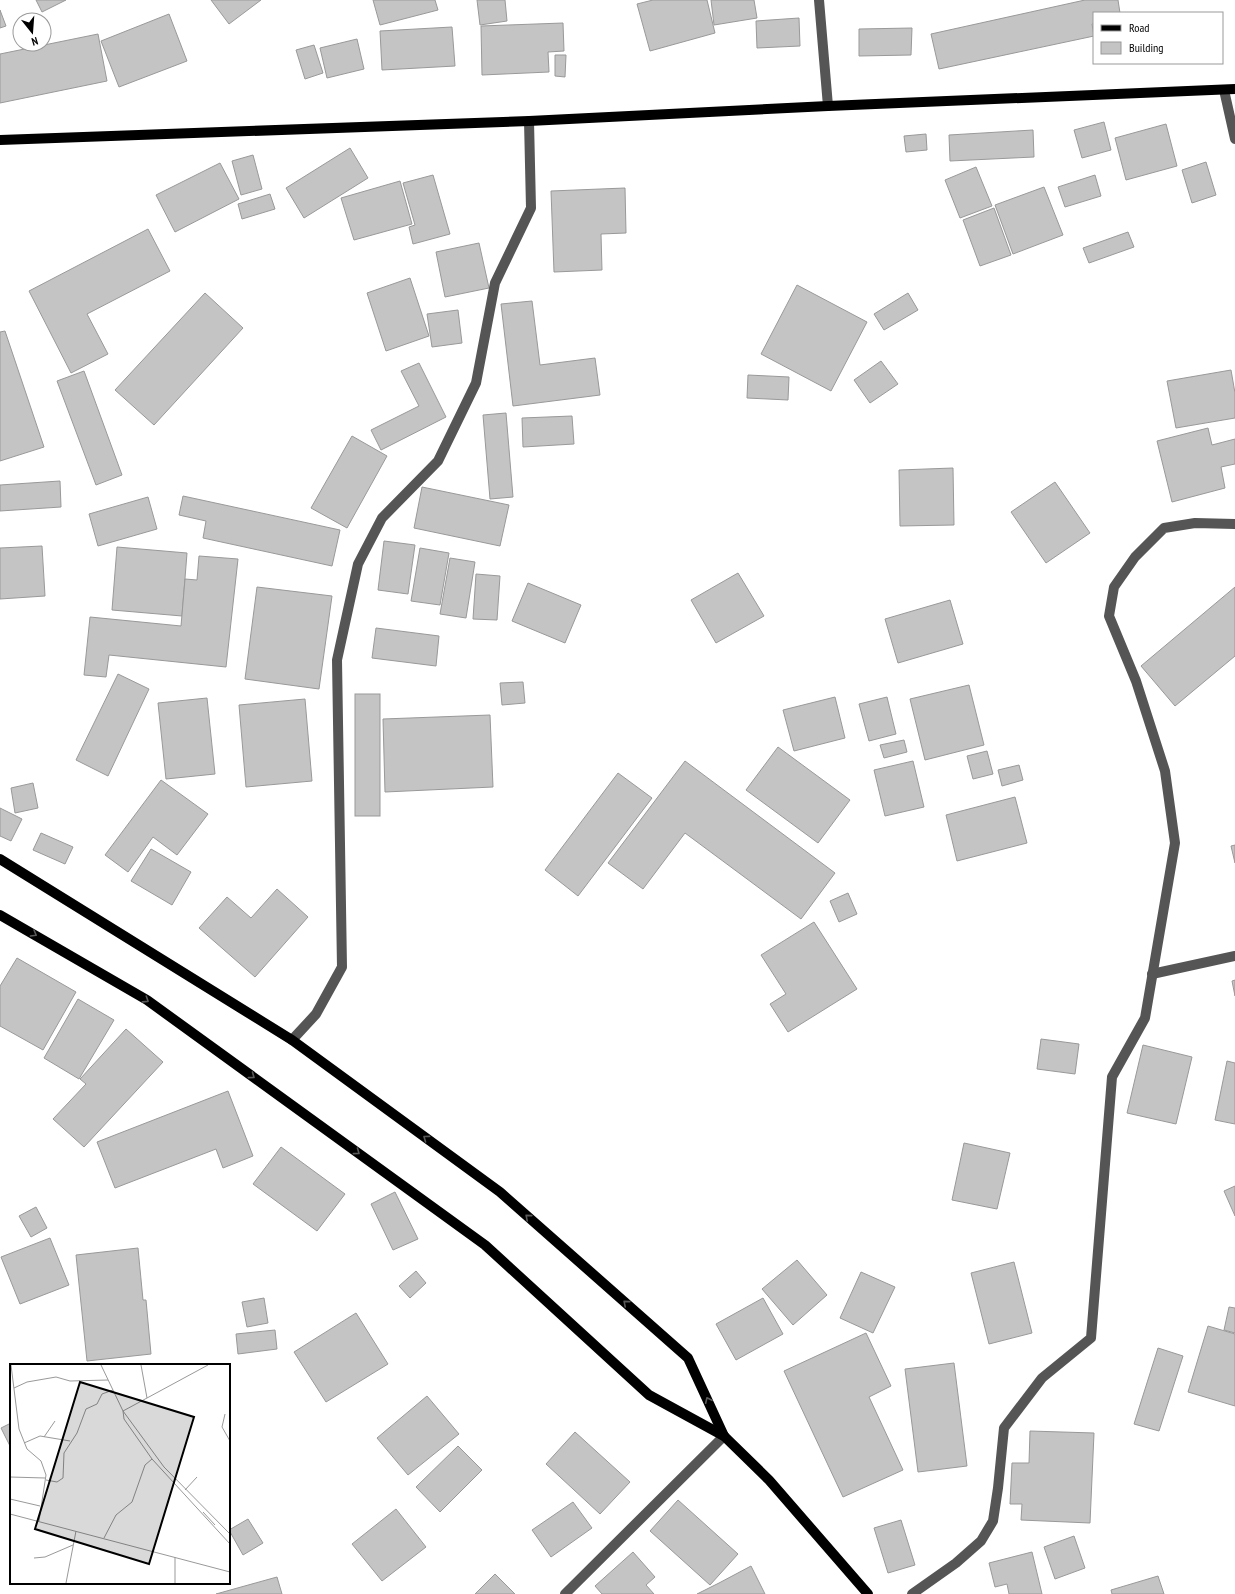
<svg xmlns="http://www.w3.org/2000/svg" width="1235" height="1594" viewBox="0 0 1235 1594" font-family="'PT Sans Narrow',sans-serif">
  <rect width="100%" height="100%" fill="#fff"/>
  <g fill="#c4c4c4" stroke="#999">
    <polygon points="36,0 66,0 42,12"/>
    <polygon points="211,0 261,0 229,24"/>
    <polygon points="373,0 435,0 438,10 380,25"/>
    <polygon points="477,0 505,0 507,21 480,25"/>
    <polygon points="653,0 707,0 715,33 650,51 637,4"/>
    <polygon points="711,0 754,0 757,18 714,25"/>
    <polygon points="1085,0 1118,0 1120,13 1094,13 1094,24 1092,24 1094,36 939,69 931,34"/>
    <polygon points="0,10 6,26 0,28"/>
    <polygon points="169,14 187,61 119,87 101,41"/>
    <polygon points="799,18 800,46 757,48 756,21"/>
    <polygon points="563,23 564,51 548,52 549,72 482,75 481,26"/>
    <polygon points="452,27 455,66 382,70 380,31"/>
    <polygon points="912,28 911,55 859,56 859,29"/>
    <polygon points="98,34 107,81 0,103 0,54"/>
    <polygon points="357,39 364,69 327,78 320,48"/>
    <polygon points="314,45 323,73 305,79 296,50"/>
    <polygon points="555,55 566,55 565,77 555,76"/>
    <polygon points="1104,122 1111,150 1082,158 1074,130"/>
    <polygon points="1166,124 1177,166 1126,180 1115,138"/>
    <polygon points="1033,130 1034,157 950,161 949,135"/>
    <polygon points="926,134 927,150 906,152 904,136"/>
    <polygon points="350,148 368,178 304,218 286,188"/>
    <polygon points="253,155 262,189 241,195 232,161"/>
    <polygon points="1206,162 1216,195 1192,203 1182,170"/>
    <polygon points="220,163 239,199 175,232 156,195"/>
    <polygon points="976,167 992,206 960,218 945,180"/>
    <polygon points="433,175 450,234 413,244 409,227 415,225 403,183"/>
    <polygon points="1095,175 1101,196 1065,207 1058,187"/>
    <polygon points="400,181 412,224 354,240 341,198"/>
    <polygon points="1044,187 1063,235 1013,254 995,205"/>
    <polygon points="625,188 626,233 601,234 602,270 554,272 551,191"/>
    <polygon points="270,194 275,209 242,219 238,204"/>
    <polygon points="994,208 1011,255 980,266 963,220"/>
    <polygon points="148,229 170,271 87,314 108,354 71,373 29,291"/>
    <polygon points="1128,232 1134,247 1089,263 1083,248"/>
    <polygon points="479,243 489,288 445,297 436,252"/>
    <polygon points="410,278 429,336 386,351 367,293"/>
    <polygon points="797,285 867,322 831,391 761,354"/>
    <polygon points="205,293 243,328 154,425 115,390"/>
    <polygon points="908,293 918,310 884,330 874,314"/>
    <polygon points="532,301 540,365 595,358 600,395 513,406 501,304"/>
    <polygon points="458,310 462,343 432,347 427,314"/>
    <polygon points="5,331 44,447 0,461 0,332"/>
    <polygon points="881,361 898,384 870,403 854,380"/>
    <polygon points="419,363 446,417 381,450 371,430 419,406 401,371"/>
    <polygon points="1231,370 1235,393 1235,418 1176,428 1167,381"/>
    <polygon points="84,371 122,475 96,485 57,381"/>
    <polygon points="748,375 789,377 788,400 747,398"/>
    <polygon points="506,413 513,497 490,499 483,415"/>
    <polygon points="572,416 574,444 523,447 522,418"/>
    <polygon points="1208,428 1212,445 1235,439 1235,464 1221,467 1225,488 1172,502 1157,441"/>
    <polygon points="352,436 387,456 347,528 311,508"/>
    <polygon points="953,468 954,525 900,526 899,470"/>
    <polygon points="60,481 61,507 0,511 0,485"/>
    <polygon points="1055,482 1090,533 1046,563 1011,512"/>
    <polygon points="422,487 509,505 500,546 414,528"/>
    <polygon points="183,496 340,530 332,566 203,538 206,521 179,515"/>
    <polygon points="148,497 157,529 98,546 89,514"/>
    <polygon points="384,541 415,545 408,594 378,590"/>
    <polygon points="42,546 45,596 0,599 0,548"/>
    <polygon points="117,547 187,553 182,616 112,610"/>
    <polygon points="420,548 449,553 440,605 411,601"/>
    <polygon points="199,556 238,559 226,667 109,655 106,677 84,675 90,617 181,626 185,579 197,580"/>
    <polygon points="450,558 475,562 466,618 440,614"/>
    <polygon points="738,573 764,616 716,643 691,600"/>
    <polygon points="476,574 500,576 497,620 473,619"/>
    <polygon points="528,583 581,605 565,643 512,621"/>
    <polygon points="257,587 332,596 319,689 245,679"/>
    <polygon points="1235,587 1235,656 1175,706 1141,666"/>
    <polygon points="950,600 963,644 898,663 885,619"/>
    <polygon points="376,628 439,636 436,666 372,658"/>
    <polygon points="118,674 149,689 108,776 76,760"/>
    <polygon points="523,682 525,703 502,705 500,683"/>
    <polygon points="969,685 984,745 925,760 910,699"/>
    <rect x="355" y="694" width="25" height="122"/>
    <polygon points="835,697 845,738 794,751 783,710"/>
    <polygon points="887,697 896,734 869,741 859,704"/>
    <polygon points="207,698 215,774 166,779 158,703"/>
    <polygon points="305,699 312,781 246,787 239,705"/>
    <polygon points="490,715 493,787 385,792 383,719"/>
    <polygon points="904,740 907,752 884,758 880,745"/>
    <polygon points="778,747 850,800 818,843 746,790"/>
    <polygon points="987,751 993,774 973,779 967,756"/>
    <polygon points="685,761 835,873 801,919 685,833 643,889 608,863"/>
    <polygon points="913,761 924,807 885,816 874,770"/>
    <polygon points="1019,765 1023,780 1002,786 998,770"/>
    <polygon points="618,773 652,798 578,896 545,870"/>
    <polygon points="161,780 208,814 177,855 153,837 128,872 105,855"/>
    <polygon points="33,783 38,808 15,813 11,788"/>
    <polygon points="1015,797 1027,843 957,861 946,815"/>
    <polygon points="0,808 22,819 11,841 0,836"/>
    <polygon points="41,833 73,847 65,864 33,850"/>
    <polygon points="1235,845 1235,863 1231,846"/>
    <polygon points="151,849 191,872 172,905 131,881"/>
    <polygon points="277,889 308,917 255,977 199,928 227,897 251,918"/>
    <polygon points="848,893 857,914 839,922 830,901"/>
    <polygon points="814,922 857,989 788,1032 770,1004 786,994 761,955"/>
    <polygon points="17,958 76,992 43,1050 0,1026 0,986"/>
    <polygon points="1235,980 1235,996 1232,981"/>
    <polygon points="78,999 114,1020 79,1079 44,1058"/>
    <polygon points="126,1029 163,1062 84,1147 53,1119 86,1084 80,1079"/>
    <polygon points="1041,1039 1079,1044 1075,1074 1037,1069"/>
    <polygon points="1143,1045 1192,1057 1176,1124 1127,1113"/>
    <polygon points="1227,1061 1235,1063 1235,1124 1215,1120"/>
    <polygon points="228,1091 253,1156 223,1168 216,1149 115,1188 97,1142"/>
    <polygon points="964,1143 1010,1153 997,1209 952,1200"/>
    <polygon points="281,1147 345,1194 317,1231 253,1184"/>
    <polygon points="1235,1186 1235,1216 1224,1191"/>
    <polygon points="395,1192 418,1239 393,1250 371,1204"/>
    <polygon points="36,1207 47,1228 31,1237 19,1216"/>
    <polygon points="50,1238 69,1285 20,1304 1,1257"/>
    <polygon points="138,1248 143,1300 146,1300 151,1354 87,1361 76,1255"/>
    <polygon points="797,1260 827,1295 793,1325 762,1289"/>
    <polygon points="1014,1262 1032,1333 989,1344 971,1273"/>
    <polygon points="416,1271 426,1283 410,1298 399,1286"/>
    <polygon points="861,1272 895,1287 873,1333 840,1318"/>
    <polygon points="264,1298 268,1323 247,1327 242,1302"/>
    <polygon points="763,1298 783,1334 736,1360 716,1324"/>
    <polygon points="1229,1307 1235,1308 1235,1333 1224,1330"/>
    <polygon points="356,1313 388,1364 326,1402 294,1352"/>
    <polygon points="1208,1326 1235,1334 1235,1406 1188,1392"/>
    <polygon points="275,1330 277,1349 238,1354 236,1334"/>
    <polygon points="866,1333 891,1386 869,1397 903,1470 843,1497 784,1371"/>
    <polygon points="1158,1348 1183,1356 1159,1431 1134,1424"/>
    <polygon points="954,1363 967,1466 918,1472 905,1369"/>
    <polygon points="427,1396 459,1434 408,1475 377,1438"/>
    <polygon points="11,1423 11,1448 1,1428"/>
    <polygon points="1030,1431 1094,1433 1090,1523 1021,1520 1022,1504 1010,1504 1012,1463 1029,1463"/>
    <polygon points="575,1432 630,1482 600,1514 546,1464"/>
    <polygon points="458,1446 482,1470 440,1512 416,1487"/>
    <polygon points="678,1500 738,1554 710,1585 650,1531"/>
    <polygon points="573,1502 592,1528 551,1557 532,1530"/>
    <polygon points="396,1509 426,1547 382,1581 352,1544"/>
    <polygon points="248,1519 263,1543 243,1555 229,1530"/>
    <polygon points="901,1520 915,1565 888,1573 874,1528"/>
    <polygon points="1074,1536 1085,1568 1055,1579 1044,1547"/>
    <polygon points="633,1552 655,1577 646,1585 654,1594 602,1594 595,1586"/>
    <polygon points="1032,1552 1042,1594 1009,1594 1007,1584 995,1587 989,1563"/>
    <polygon points="751,1566 765,1594 697,1594 719,1583"/>
    <polygon points="495,1574 515,1594 475,1594"/>
    <polygon points="1158,1576 1164,1594 1112,1594 1111,1590"/>
    <polygon points="277,1577 282,1594 216,1594"/>
  </g>
  <g fill="none" stroke-linecap="round" stroke-linejoin="round">
    <g stroke="#555" stroke-width="10">
      <polyline points="819,0 828,106"/>
      <polyline points="1224,90 1235,139"/>
      <polyline points="1152,974 1235,956"/>
      <polyline points="292,1040 316,1014 342,967 337,660 358,564 382,518 438,461 476,383 495,283 531,208 529,121"/>
      <polyline points="565,1594 724,1436"/>
      <polyline points="912,1594 956,1563 981,1541 993,1521 998,1488 1004,1428 1042,1378 1091,1338 1112,1077 1145,1018 1175,843 1165,771 1136,681 1109,616 1114,587 1135,557 1164,528 1195,523 1235,524"/>
    </g>
    <g stroke="#000" stroke-width="10">
      <polyline points="0,140 529,121 828,106 1235,89"/>
      <polyline points="0,859 292,1040 500,1192 688,1358 724,1436"/>
      <polyline points="0,915 147,1000 485,1245 649,1395 724,1436 769,1480 868,1594"/>
    </g>
  </g>
  <defs><path id="oneway-chevron" d="M-2-3.5L2.5 0L-2 3.5" fill="none" stroke-width="1.6" stroke-linecap="round" stroke-linejoin="round"/></defs>
  <g stroke="#595959">
    <use href="#oneway-chevron" transform="translate(34 934) rotate(30)"/>
    <use href="#oneway-chevron" transform="translate(146 1000) rotate(33)"/>
    <use href="#oneway-chevron" transform="translate(252 1076) rotate(36)"/>
    <use href="#oneway-chevron" transform="translate(426 1138) rotate(-144)"/>
    <use href="#oneway-chevron" transform="translate(357 1152) rotate(36)"/>
    <use href="#oneway-chevron" transform="translate(528 1217) rotate(-139)"/>
    <use href="#oneway-chevron" transform="translate(626 1303) rotate(-139)"/>
    <use href="#oneway-chevron" transform="translate(708 1400) rotate(-115)"/>
  </g>
  <g transform="translate(10 1364)">
    <rect width="220" height="220" fill="#fff"/>
    <path fill="none" stroke="#999" stroke-width="1" d="M1 1 9 65 17 85 31 97 36 111 29 157M91 1 113 47 154 103 220 170M131 1 137 34M4 24 17 18 46 13 60 17 98 16M113 47 198 1M113 47 114 55 142 95 220 180M215 50 212 63 220 77M34 73 45 57M14 79 30 72 60 77M0 113 35 114M36 116 47 118 53 114 54 89 67 69 76 45 87 40 92 30 103 26M175 126 187 113M0 135 30 142M193 148 205 161M0 150 220 208M94 174 106 151 122 138 135 101 142 95M24 194 35 193 63 181M56 219 66 167M165 219V193"/>
    <path fill="#000" fill-opacity="0.15" stroke="#000" stroke-width="2" d="M70 18 184 53 139 200 25 165Z"/>
    <rect width="220" height="220" fill="none" stroke="#000" stroke-width="2"/>
  </g>
  <rect x="1093" y="12" width="130" height="52" fill="#ffffff" stroke="#999999"/>
  <rect x="1101" y="25" width="20" height="6" fill="#000000" stroke="#999999"/>
  <text x="1129" y="32" font-size="12" fill="#000000">Road</text>
  <rect x="1101" y="42" width="20" height="12" fill="#c4c4c4" stroke="#999999"/>
  <text x="1129" y="52" font-size="12" fill="#000000">Building</text>
  <g transform="translate(32 32) rotate(163)"><circle r="19" fill="#ffffff" stroke="#999999"/>
  <path d="M0-3L7 15L0 10L-7 15Z" fill="#000000"/>
  <text y="-6" font-size="11" font-weight="bold" text-anchor="middle" fill="#000000">N</text>
  </g>
</svg>
